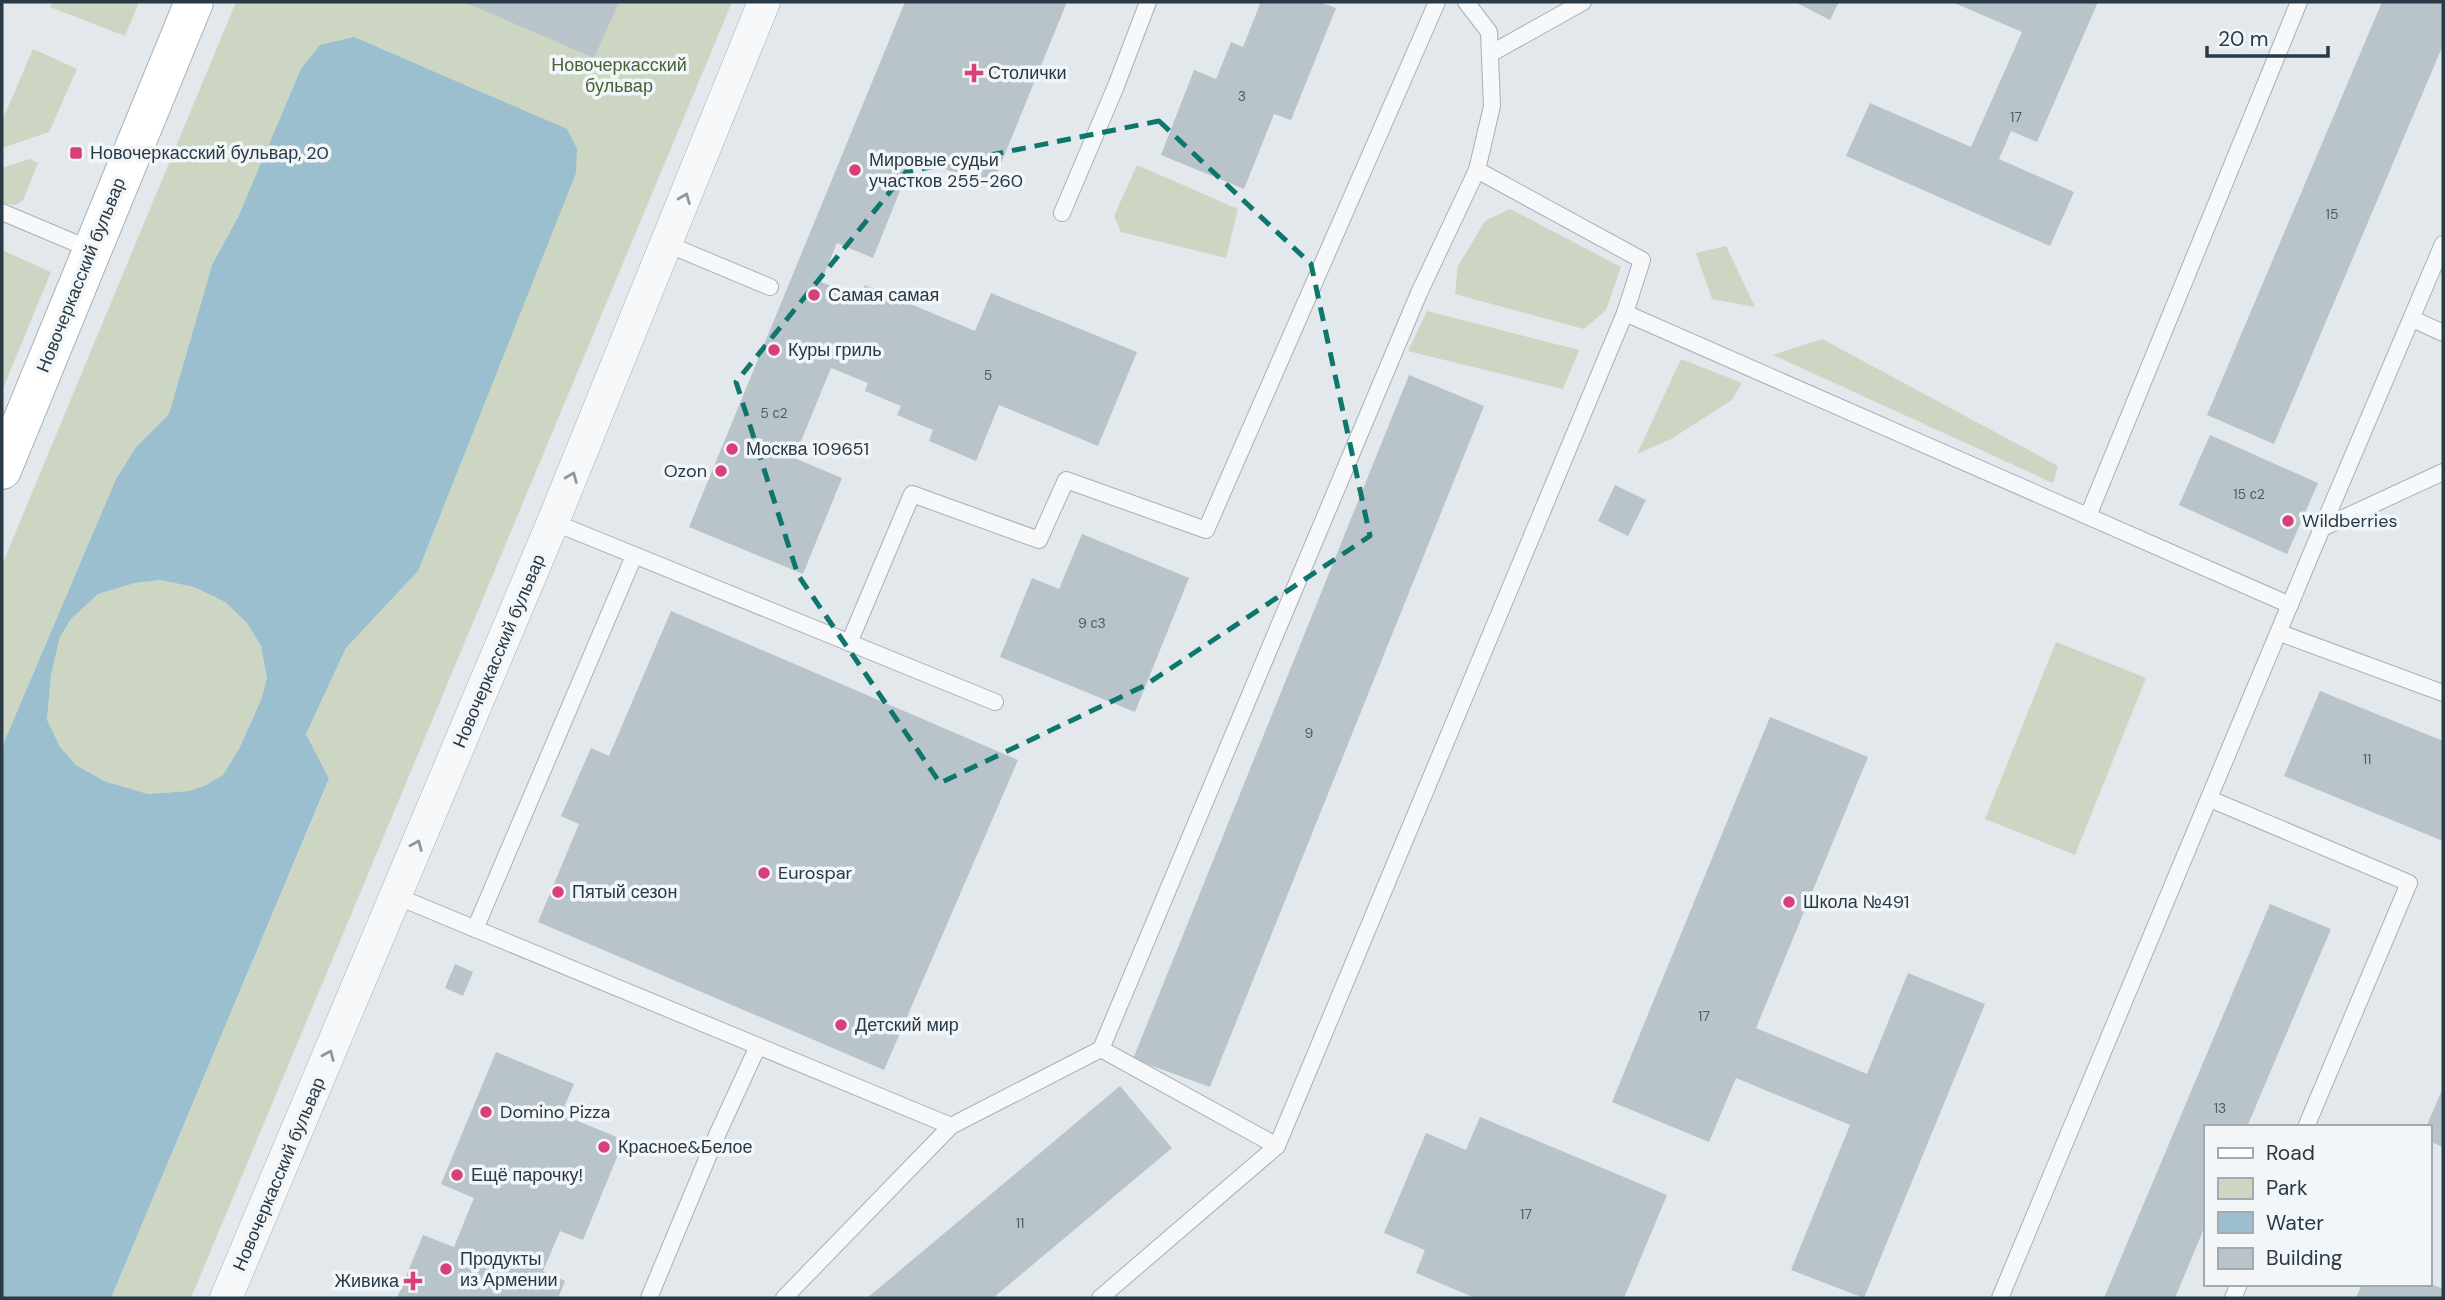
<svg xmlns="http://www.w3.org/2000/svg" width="2445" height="1300" viewBox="0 0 2445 1300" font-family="'DM Sans',sans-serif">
  <rect width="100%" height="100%" fill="#e2e8ec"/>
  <g fill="#ccd6c3">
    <polygon points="53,2 139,2 125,36 50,7"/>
    <polygon points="236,2 732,2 191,1298 111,1298 329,780 306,734 346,648 418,571 239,215 212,265 169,414 136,447 116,479 2,747 2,565"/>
    <polygon points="33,49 77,69 49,132 2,148 2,121"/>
    <polygon points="30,159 38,163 23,200 15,205 2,203 2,168"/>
    <polygon points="1137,165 1238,209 1226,258 1121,232 1114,216"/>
    <polygon points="1510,209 1621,267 1606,310 1584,329 1455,294 1458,266 1485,221"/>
    <polygon points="1726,246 1755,307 1712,299 1696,253"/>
    <polygon points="2,250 51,272 2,391"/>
    <polygon points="1427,311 1579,350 1563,389 1408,351"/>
    <polygon points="1822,339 2058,466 2053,483 1773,355"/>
    <polygon points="1681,359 1742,383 1732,400 1671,439 1637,454"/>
    <polygon points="160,580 194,587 225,602 247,623 261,646 267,678 261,700 239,749 223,775 206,785 189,791 148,794 104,781 76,765 60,747 47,721 51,675 60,637 71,619 98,594 135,583"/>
    <polygon points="2056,642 2146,678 2075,855 1985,819"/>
  </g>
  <path fill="#9bbfce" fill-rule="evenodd" d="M354 37 567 129 577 149 576 173 418 571 346 648 306 734 329 779 111 1298H2V747L116 479 136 447 169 414 212 265 239 215 301 69 320 45ZM160 580 194 587 225 602 247 623 261 646 267 678 261 700 239 749 223 775 206 785 189 791 148 794 104 781 76 765 60 747 47 720 51 675 60 637 71 619 98 594 135 583Z"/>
  <g fill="#b9c3ca">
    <polygon points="464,2 619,2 594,58"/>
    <polygon points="905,2 1067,2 991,188 914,156 873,258 837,243 821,282 860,297 865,285 975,331 991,293 1137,352 1098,446 999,405 976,461 929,441 933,430 897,415 901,406 865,391 868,383 831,368 794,458 842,478 803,574 689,527"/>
    <polygon points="1254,2 1319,2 1336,8 1291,120 1274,114 1244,189 1161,155 1194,70 1216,79 1231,42 1243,47 1260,4"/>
    <polygon points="1795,2 1839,2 1830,20"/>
    <polygon points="1952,2 2098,2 2037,142 2011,131 1999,159 2074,192 2050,246 1846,156 1870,103 1971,147 2022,32"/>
    <polygon points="2382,2 2443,2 2443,45 2274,444 2207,415"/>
    <polygon points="1409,375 1484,406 1210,1087 1133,1059"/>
    <polygon points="2210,435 2318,483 2287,554 2179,505"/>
    <polygon points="1615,485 1646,500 1628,536 1598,521"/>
    <polygon points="1082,534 1189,578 1135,712 1000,657 1032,578 1059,589"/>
    <polygon points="671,611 1018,760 884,1070 538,922 579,824 561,816 591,748 609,756"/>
    <polygon points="2320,691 2443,741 2443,841 2284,776"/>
    <polygon points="1770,717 1868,757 1756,1028 1867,1074 1908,973 1985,1004 1864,1298 1791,1270 1850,1125 1736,1078 1709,1142 1612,1102"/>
    <polygon points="2270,904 2331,929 2263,1089 2247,1127 2205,1127 2205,1226 2175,1298 2104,1298"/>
    <polygon points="455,964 473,972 463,996 445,988"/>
    <polygon points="496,1052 574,1084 561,1114 624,1140 583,1240 560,1231 543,1271 565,1281 558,1298 397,1298 423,1235 454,1247 474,1198 441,1184"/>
    <polygon points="1120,1086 1172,1148 993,1298 867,1298"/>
    <polygon points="2443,1088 2443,1147 2429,1141 2429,1127 2426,1127"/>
    <polygon points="1480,1117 1667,1195 1624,1298 1475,1298 1416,1273 1425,1250 1384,1233 1426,1133 1466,1150"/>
    <polygon points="2429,1283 2443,1289 2443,1298 2356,1298 2362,1284"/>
  </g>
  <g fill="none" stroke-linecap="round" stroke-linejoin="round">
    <g stroke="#a7b0b7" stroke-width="18">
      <g id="lane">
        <polyline points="1490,54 1583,2"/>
        <polyline points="2,212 92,250"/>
        <polyline points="1062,213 1116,86 1148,2"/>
        <polyline points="667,244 770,287"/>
        <polyline points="1625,313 2290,605"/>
        <polyline points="2413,319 2443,333"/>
        <polyline points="2088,516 2299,2"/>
        <polyline points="553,522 995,702"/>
        <polyline points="2322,528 2443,472"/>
        <polyline points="2280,633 2443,693"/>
        <polyline points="849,643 912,494 1039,540 1066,480 1206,530 1437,2"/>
        <polyline points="2210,799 2409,883 2306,1127"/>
        <polyline points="396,896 951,1126 1101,1049 1419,293 1477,170 1492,106 1489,32 1466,2"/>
        <polyline points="475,929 634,556"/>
        <polyline points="1101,1049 1277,1146"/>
        <polyline points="649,1298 717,1135 758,1046"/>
        <polyline points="784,1298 951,1126"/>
        <polyline points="1100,1298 1277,1146 1625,313 1642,260 1477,170"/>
        <polyline points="2000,1298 2314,547 2443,244"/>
        <polyline points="2233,1298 2239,1284"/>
      </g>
    </g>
    <g stroke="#a7b0b7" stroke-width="33">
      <polyline id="street" points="226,1298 553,522 764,2"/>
    </g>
    <g stroke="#a7b0b7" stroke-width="40">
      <polyline id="secondary" points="2,470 194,2"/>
    </g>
    <use href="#lane" stroke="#f6f8f9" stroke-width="16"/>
    <use href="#street" stroke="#f6f8f9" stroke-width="32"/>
    <use href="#secondary" stroke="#fff" stroke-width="38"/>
  </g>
  <defs><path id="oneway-chevron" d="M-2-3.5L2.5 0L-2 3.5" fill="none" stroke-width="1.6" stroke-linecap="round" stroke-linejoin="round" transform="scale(1.75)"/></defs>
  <g stroke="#90989f">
    <use href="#oneway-chevron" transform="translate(685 198) rotate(-68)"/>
    <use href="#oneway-chevron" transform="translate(572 477) rotate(-68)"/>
    <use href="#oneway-chevron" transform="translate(417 845) rotate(-67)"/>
    <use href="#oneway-chevron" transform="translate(329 1055) rotate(-67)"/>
  </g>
  <path fill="none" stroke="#0f766e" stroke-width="5" stroke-dasharray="14 9" stroke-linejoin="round" d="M1159 121 1311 264 1370 536 1144 686 940 783 798 575 736 382 906 172Z"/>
  <g fill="#d93f78" stroke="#f2f6f9" stroke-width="2.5">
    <path d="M970.5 62.5h7v7h7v7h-7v7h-7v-7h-7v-7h7z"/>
    <rect x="69" y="146" width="14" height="14" rx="3.5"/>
    <circle cx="855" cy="170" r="7"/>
    <circle cx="814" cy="295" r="7"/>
    <circle cx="774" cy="350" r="7"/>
    <circle cx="732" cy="449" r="7"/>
    <circle cx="721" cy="471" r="7"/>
    <circle cx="2288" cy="521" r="7"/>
    <circle cx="764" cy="873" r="7"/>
    <circle cx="558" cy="892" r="7"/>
    <circle cx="1789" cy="902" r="7"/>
    <circle cx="841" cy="1025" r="7"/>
    <circle cx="486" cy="1112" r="7"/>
    <circle cx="604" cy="1147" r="7"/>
    <circle cx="457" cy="1175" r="7"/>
    <circle cx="446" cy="1269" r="7"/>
    <path d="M409.5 1270.5h7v7h7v7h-7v7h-7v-7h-7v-7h7z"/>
  </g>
  <g text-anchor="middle" stroke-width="7" stroke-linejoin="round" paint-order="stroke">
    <g font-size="14" fill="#4d5c66">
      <text x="1242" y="101">3</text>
      <text x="2016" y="122">17</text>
      <text x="2332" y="219">15</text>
      <text x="988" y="380">5</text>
      <text x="774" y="418">5 с2</text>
      <text x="2249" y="499">15 с2</text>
      <text x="1092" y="628">9 с3</text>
      <text x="1309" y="738">9</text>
      <text x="2367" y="764">11</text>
      <text x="1704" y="1021">17</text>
      <text x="2220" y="1113">13</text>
      <text x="1526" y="1219">17</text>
      <text x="1020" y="1228">11</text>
    </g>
    <g font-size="18" fill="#476235" stroke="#f2f6f9">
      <text x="619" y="71">Новочеркасский<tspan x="619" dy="21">бульвар</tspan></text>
    </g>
    <g font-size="18" fill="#293945" stroke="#f2f6f9" text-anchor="start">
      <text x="988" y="79">Столички</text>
      <text x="90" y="159">Новочеркасский бульвар, 20</text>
      <text x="869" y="166">Мировые судьи<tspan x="869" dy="21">участков 255-260</tspan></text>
      <text x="828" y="301">Самая самая</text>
      <text x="788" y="356">Куры гриль</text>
      <text x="746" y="455">Москва 109651</text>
      <text x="707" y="477" text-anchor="end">Ozon</text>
      <text x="2302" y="527">Wildberries</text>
      <text x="778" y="879">Eurospar</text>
      <text x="572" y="898">Пятый сезон</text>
      <text x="1803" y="908">Школа №491</text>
      <text x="855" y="1031">Детский мир</text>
      <text x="500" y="1118">Domino Pizza</text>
      <text x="618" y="1153">Красное&amp;Белое</text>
      <text x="471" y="1181">Ещё парочку!</text>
      <text x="460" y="1265">Продукты<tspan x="460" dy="21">из Армении</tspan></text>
      <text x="399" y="1287" text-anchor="end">Живика</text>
    </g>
    <g font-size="18" fill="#293945" stroke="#f2f6f9">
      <text transform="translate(81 275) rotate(-68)" y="6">Новочеркасский бульвар</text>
      <text transform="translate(499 651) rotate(-67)" y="6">Новочеркасский бульвар</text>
      <text transform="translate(279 1174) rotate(-67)" y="6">Новочеркасский бульвар</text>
    </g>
  </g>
  <rect width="2445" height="1300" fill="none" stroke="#293945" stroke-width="7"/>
  <rect x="2204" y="1125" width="228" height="161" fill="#f2f6f9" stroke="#a2aab1" stroke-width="2"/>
  <rect x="2218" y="1148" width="35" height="10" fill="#ffffff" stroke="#a2aab1" stroke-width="2"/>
  <text x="2266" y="1160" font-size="21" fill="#293945">Road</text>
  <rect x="2218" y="1178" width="35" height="21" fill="#ccd6c3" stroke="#a2aab1" stroke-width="2"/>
  <text x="2266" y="1195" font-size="21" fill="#293945">Park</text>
  <rect x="2218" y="1212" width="35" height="21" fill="#9bbfce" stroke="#a2aab1" stroke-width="2"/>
  <text x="2266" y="1230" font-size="21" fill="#293945">Water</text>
  <rect x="2218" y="1248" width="35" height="21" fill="#b9c3ca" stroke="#a2aab1" stroke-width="2"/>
  <text x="2266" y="1265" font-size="21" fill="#293945">Building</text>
  <path d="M2207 46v10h121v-10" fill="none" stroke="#293945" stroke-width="3.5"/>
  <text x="2218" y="46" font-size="21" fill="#293945" stroke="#f2f6f9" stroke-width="5" paint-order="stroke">20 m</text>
</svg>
